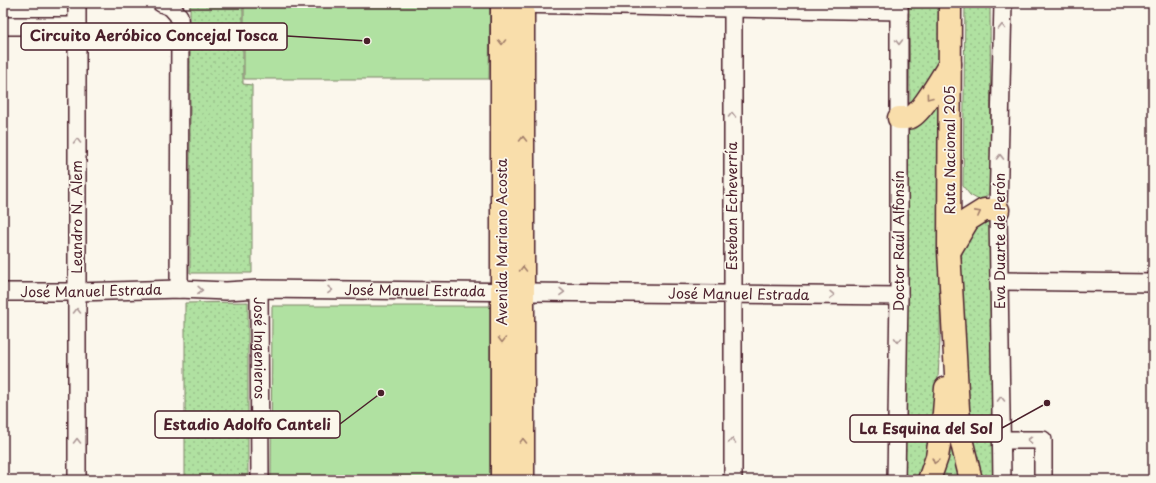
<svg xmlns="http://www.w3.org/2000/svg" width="1156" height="483" viewBox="0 0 1156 483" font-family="'Playpen Sans',sans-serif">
  <defs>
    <pattern id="grass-dots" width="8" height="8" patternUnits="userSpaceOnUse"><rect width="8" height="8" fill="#b0e1a1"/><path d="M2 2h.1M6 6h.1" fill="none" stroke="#99c18b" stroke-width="1.8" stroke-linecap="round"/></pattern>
  </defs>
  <rect width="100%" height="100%" fill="#fbf7ec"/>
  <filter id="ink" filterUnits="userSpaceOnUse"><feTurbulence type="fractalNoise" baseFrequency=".025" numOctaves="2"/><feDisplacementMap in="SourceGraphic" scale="8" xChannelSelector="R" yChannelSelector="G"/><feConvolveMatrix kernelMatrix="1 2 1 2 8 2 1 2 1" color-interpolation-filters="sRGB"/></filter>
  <g filter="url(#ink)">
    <g fill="url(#grass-dots)" stroke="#7d8066">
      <polygon points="190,3 243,3 243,84 252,85 252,273 190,273"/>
      <polygon points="909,3 945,3 945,58 910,109"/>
      <path d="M965 3H990L991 179C991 190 991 196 979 200L970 195 963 186Z"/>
      <polygon points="942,90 940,339 937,398 930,444 921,480 902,480 904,124"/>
      <polygon points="991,214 996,480 976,480 965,435 960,259 971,231"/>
      <polygon points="248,302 248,480 185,480 185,303"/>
      <polygon points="949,403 968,480 934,480"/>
    </g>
    <g fill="#b0e1a1" stroke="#7d8066">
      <polygon points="244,3 490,3 489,79 244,79"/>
      <polygon points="272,306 490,306 490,480 271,480"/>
    </g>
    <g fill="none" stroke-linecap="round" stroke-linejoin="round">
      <g stroke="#4a1f2b" stroke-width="20">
        <g id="minor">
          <polyline points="161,3 171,7 179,16 180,31 179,289"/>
          <polyline points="733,3 733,480"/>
          <polyline points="511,4 899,11"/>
          <polyline points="3,26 77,26"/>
          <polyline points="999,281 1153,283"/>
          <path id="s1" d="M259 289 260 480"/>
          <path id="s2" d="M3 292H77L179 289 226 291 259 289 899 296"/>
          <polyline points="1002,440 1043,440 1043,480"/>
          <polyline points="77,480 77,3"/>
          <path id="s3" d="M896 480 899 296V3"/>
          <polyline points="1002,480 998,210 1003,3"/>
        </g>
      </g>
      <g stroke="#4a1f2b" stroke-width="25">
        <g id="major">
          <polyline points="950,3 949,251 958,409 962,443 971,480"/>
          <path d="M899 118C902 118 908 118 911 117 922 112 943 75 950 64"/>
          <polyline points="950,250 968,220 984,210 998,210"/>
          <polyline points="502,480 502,3"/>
          <polyline points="523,480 523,3"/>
          <polyline points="929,480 937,457 944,413 946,388"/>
        </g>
      </g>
      <use href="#minor" stroke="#fbf7ec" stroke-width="17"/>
      <use href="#major" stroke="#f9deab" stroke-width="22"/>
    </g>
    <defs><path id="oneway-chevron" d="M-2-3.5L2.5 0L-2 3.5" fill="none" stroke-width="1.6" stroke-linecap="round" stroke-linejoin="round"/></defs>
    <g stroke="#ab9695">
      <use href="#oneway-chevron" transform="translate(1002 27) rotate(-89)"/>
      <use href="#oneway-chevron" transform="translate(899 42) rotate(90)"/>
      <use href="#oneway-chevron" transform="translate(732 115) rotate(-90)"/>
      <use href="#oneway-chevron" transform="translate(77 141) rotate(-90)"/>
      <use href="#oneway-chevron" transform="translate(1000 157) rotate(-89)"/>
      <use href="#oneway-chevron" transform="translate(200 290) rotate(2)"/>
      <use href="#oneway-chevron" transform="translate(330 290) rotate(1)"/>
      <use href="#oneway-chevron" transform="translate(562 292) rotate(1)"/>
      <use href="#oneway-chevron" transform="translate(832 295) rotate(1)"/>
      <use href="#oneway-chevron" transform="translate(77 311) rotate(-90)"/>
      <use href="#oneway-chevron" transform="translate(898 340) rotate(91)"/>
      <use href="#oneway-chevron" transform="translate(1001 399) rotate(-91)"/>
      <use href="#oneway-chevron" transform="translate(1030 440) rotate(180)"/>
      <use href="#oneway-chevron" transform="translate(77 441) rotate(-90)"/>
      <use href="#oneway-chevron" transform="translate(732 441) rotate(-90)"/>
    </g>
    <g stroke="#a27e6b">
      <use href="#oneway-chevron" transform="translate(502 42) rotate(90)"/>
      <use href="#oneway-chevron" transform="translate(929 97) rotate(127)"/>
      <use href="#oneway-chevron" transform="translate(523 139) rotate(-90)"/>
      <use href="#oneway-chevron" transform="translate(978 213) rotate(-28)"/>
      <use href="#oneway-chevron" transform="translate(523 269) rotate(-90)"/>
      <use href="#oneway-chevron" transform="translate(502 340) rotate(90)"/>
      <use href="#oneway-chevron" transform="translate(523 441) rotate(-90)"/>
      <use href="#oneway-chevron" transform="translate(935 461) rotate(106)"/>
    </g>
  </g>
  <g text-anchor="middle" stroke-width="3.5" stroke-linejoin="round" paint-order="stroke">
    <g font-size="14" fill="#4a1f2b" stroke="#fbf7ec">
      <text transform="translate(950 150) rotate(-90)" y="5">Ruta Nacional 205</text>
      <text transform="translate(732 206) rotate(-90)" y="5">Esteban Echeverría</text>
      <text transform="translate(77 217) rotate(-90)" y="5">Leandro N. Alem</text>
      <text transform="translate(1000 241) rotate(-90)" y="5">Eva Duarte de Perón</text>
      <text transform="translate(502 242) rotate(-90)" y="5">Avenida Mariano Acosta</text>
      <text dy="5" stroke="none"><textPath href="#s3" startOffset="239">Doctor Raúl Alfonsín</textPath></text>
      <text dy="5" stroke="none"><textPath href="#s2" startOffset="412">José Manuel Estrada</textPath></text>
      <text dy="5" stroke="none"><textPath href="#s2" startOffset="88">José Manuel Estrada</textPath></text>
      <text dy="5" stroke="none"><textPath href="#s2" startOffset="736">José Manuel Estrada</textPath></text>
      <text dy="5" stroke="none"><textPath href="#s1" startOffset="59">José Ingenieros</textPath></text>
    </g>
  </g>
  <path fill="none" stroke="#4a1f2b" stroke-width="1.5" d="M367 41L287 36M381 393L340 424M1047 403L1002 428"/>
  <g fill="#4a1f2b" stroke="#fbf7ec" stroke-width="1.5">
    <circle cx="367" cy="41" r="4"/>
    <circle cx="381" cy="393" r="4"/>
    <circle cx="1047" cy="403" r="4"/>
  </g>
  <g fill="#fbf7ec" stroke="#4a1f2b" stroke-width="1.5">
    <rect x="21" y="23" width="266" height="27" rx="4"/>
    <rect x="155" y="411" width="185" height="27" rx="4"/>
    <rect x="850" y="415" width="152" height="27" rx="4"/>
  </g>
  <g font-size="15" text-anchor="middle" font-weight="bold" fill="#4a1f2b">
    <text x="154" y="41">Circuito Aeróbico Concejal Tosca</text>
    <text x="247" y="430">Estadio Adolfo Canteli</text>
    <text x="926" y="434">La Esquina del Sol</text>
  </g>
  <rect width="1156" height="483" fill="none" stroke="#fbf7ec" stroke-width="16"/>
  <rect x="8" y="8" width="1140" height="467" fill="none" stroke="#4a1f2b" stroke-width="1.5" filter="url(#ink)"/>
</svg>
